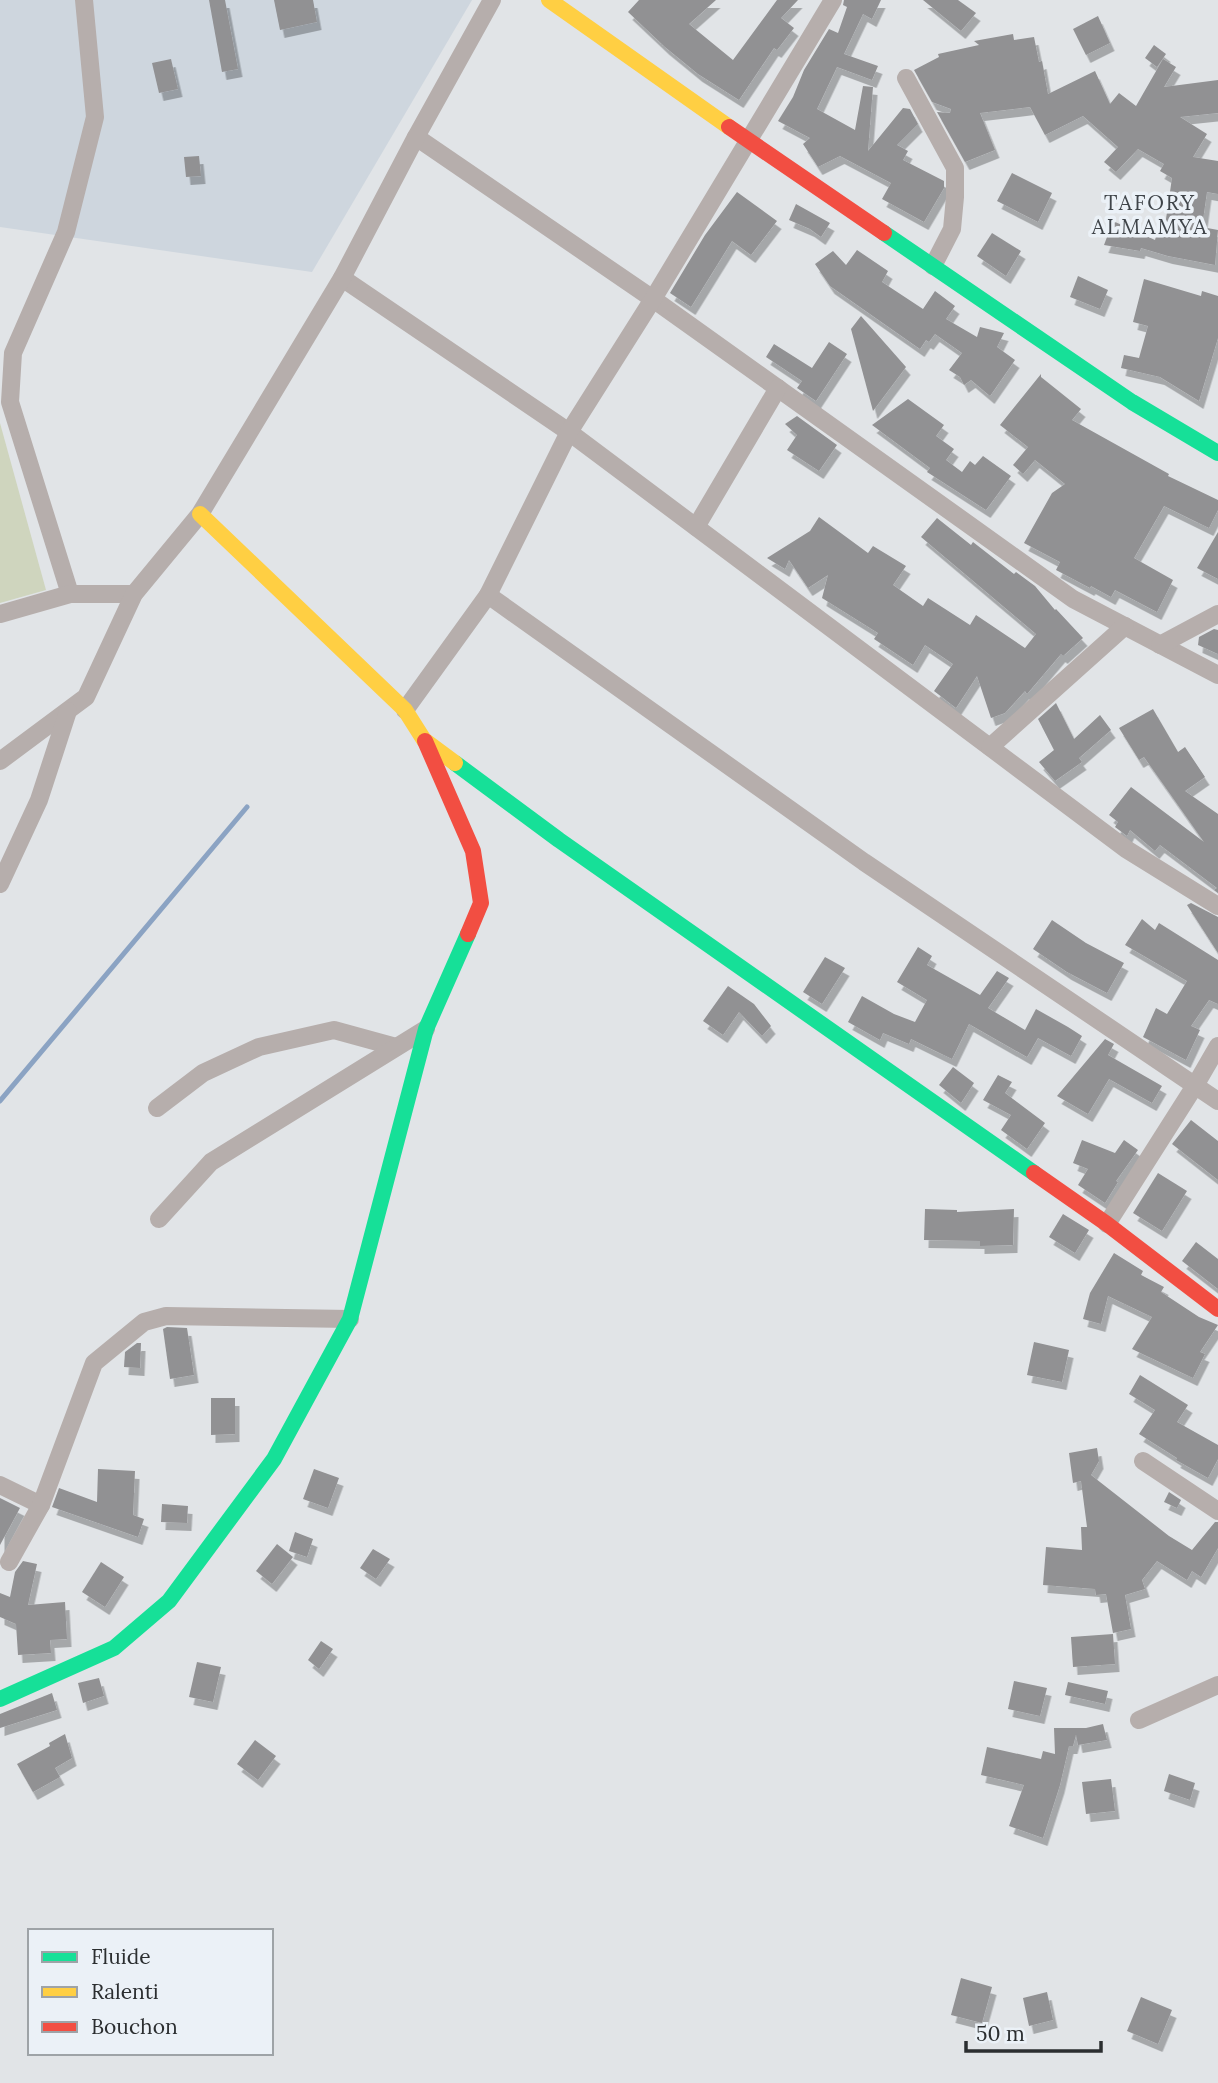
<svg xmlns="http://www.w3.org/2000/svg" width="1218" height="2083" viewBox="0 0 1218 2083" font-family="Lora,serif">
  <defs>
    <filter id="shadow"><feDropShadow dx="4.5" dy="8" stdDeviation="0" flood-color="#0004"/></filter>
  </defs>
  <rect width="100%" height="100%" fill="#e1e4e7"/>
  <polygon fill="#ced6de" points="0,0 472,0 312,272 0,227"/>
  <polygon fill="#cfd5be" points="0,423 46,590 0,603"/>
  <g fill="none" stroke-linecap="round" stroke-linejoin="round">
    <polyline stroke="#8ba3c3" stroke-width="5" points="0,1101 247,807"/>
  </g>
  <g fill="#919193" filter="url(#shadow)">
    <polygon points="209,0 225,0 238,69 222,72"/>
    <polygon points="274,0 313,0 317,22 280,30"/>
    <polygon points="639,0 716,0 689,24 733,60 777,0 798,0 781,18 794,28 777,50 774,48 739,100 698,74 665,47 628,12"/>
    <polygon points="844,0 881,0 872,19 863,14 844,54 878,66 872,80 837,67 817,109 855,130 863,86 873,87 868,151 903,108 910,109 918,124 897,145 908,151 903,160 944,181 944,188 924,222 882,199 891,183 840,156 818,167 803,144 810,138 778,121 793,97 804,70 829,29 838,33 847,7 843,5"/>
    <polygon points="923,0 958,0 976,13 961,31"/>
    <polygon points="1098,16 1110,43 1086,55 1073,29"/>
    <polygon points="1013,34 1014,40 1034,37 1039,62 1042,61 1048,94 1095,71 1110,104 1119,93 1136,106 1163,59 1176,67 1164,87 1218,80 1218,113 1180,117 1207,134 1193,157 1218,161 1218,194 1207,192 1202,227 1218,230 1215,265 1168,256 1141,248 1140,251 1104,245 1113,221 1155,240 1161,218 1166,219 1172,178 1160,171 1164,164 1138,149 1116,172 1104,162 1118,147 1083,116 1045,135 1030,107 980,113 995,150 965,162 937,112 950,113 951,109 932,102 914,70 939,57 938,54 979,45 974,41"/>
    <polygon points="1154,45 1166,54 1157,67 1145,58"/>
    <polygon points="171,59 178,89 159,93 152,63"/>
    <polygon points="199,156 201,176 186,177 184,157"/>
    <polygon points="1012,173 1052,193 1038,222 997,201"/>
    <polygon points="737,192 777,221 751,255 732,241 691,307 670,293 705,235"/>
    <polygon points="796,204 830,223 821,237 810,229 789,220"/>
    <polygon points="992,233 1021,251 1006,276 977,256"/>
    <polygon points="857,250 888,271 882,282 923,309 935,291 955,306 946,319 977,337 980,327 1004,333 997,347 1015,360 990,396 971,380 964,385 960,377 949,370 962,353 935,334 929,342 926,340 920,349 830,286 815,264 833,251 846,265"/>
    <polygon points="1078,276 1108,290 1100,309 1070,297"/>
    <polygon points="1144,279 1201,296 1202,291 1218,296 1218,338 1199,401 1160,377 1121,368 1124,355 1139,358 1148,326 1133,322"/>
    <polygon points="861,316 906,367 873,411 851,329"/>
    <polygon points="829,342 847,354 816,401 797,388 802,381 766,357 774,344 812,368"/>
    <polygon points="1041,374 1041,377 1081,409 1072,420 1169,474 1168,476 1218,500 1218,510 1209,528 1164,506 1134,558 1173,580 1157,612 1115,590 1111,597 1091,586 1090,588 1056,570 1060,562 1024,543 1052,493 1065,484 1035,460 1023,474 1013,465 1028,447 1000,425"/>
    <polygon points="908,399 944,425 936,436 954,449 946,460 962,472 970,461 975,465 983,456 1011,476 986,510 927,472 930,468 872,425"/>
    <polygon points="797,416 837,445 819,471 787,450 797,435 785,424"/>
    <polygon points="819,517 868,553 873,546 906,566 893,585 923,606 928,598 970,625 976,615 1025,648 1036,634 921,537 937,518 971,545 973,542 1014,574 1016,572 1035,586 1055,610 1056,609 1083,638 1063,656 1061,654 1027,694 1025,691 1005,713 991,718 977,676 956,708 934,691 953,664 925,645 913,665 874,639 878,633 822,598 828,575 808,588 789,560 785,569 767,558 810,531"/>
    <polygon points="1218,532 1218,579 1197,568"/>
    <polygon points="1214,629 1218,630 1218,654 1198,645 1199,637"/>
    <polygon points="1056,703 1074,739 1100,715 1111,730 1079,758 1082,762 1055,781 1039,762 1054,750 1038,719"/>
    <polygon points="1153,709 1178,752 1185,747 1205,777 1185,791 1218,814 1218,893 1214,890 1217,888 1160,845 1155,851 1130,830 1127,836 1115,827 1118,822 1109,815 1131,787 1204,842 1144,757 1139,760 1119,728"/>
    <polygon points="1191,903 1218,917 1218,953 1187,905"/>
    <polygon points="1142,919 1155,930 1159,923 1218,960 1218,1004 1209,1000 1191,1026 1200,1030 1186,1060 1143,1037 1156,1008 1167,1014 1187,981 1125,945"/>
    <polygon points="1052,920 1086,943 1124,963 1107,993 1067,972 1033,949"/>
    <polygon points="918,947 932,956 927,965 980,995 997,971 1009,978 988,1008 1025,1030 1036,1009 1068,1027 1082,1036 1071,1056 1038,1038 1027,1057 969,1024 952,1059 911,1039 909,1044 883,1033 880,1040 848,1022 862,996 894,1014 915,1022 927,1000 897,982"/>
    <polygon points="825,957 845,968 822,1004 803,992"/>
    <polygon points="728,986 754,1004 771,1026 762,1036 739,1012 723,1035 703,1021"/>
    <polygon points="1105,1039 1114,1044 1108,1055 1162,1086 1152,1103 1109,1079 1088,1114 1057,1096"/>
    <polygon points="953,1067 974,1083 961,1103 939,1085"/>
    <polygon points="998,1075 1012,1082 1005,1093 1045,1123 1027,1149 1001,1130 1011,1115 983,1100"/>
    <polygon points="1191,1120 1218,1141 1218,1180 1172,1144"/>
    <polygon points="1082,1140 1115,1153 1124,1140 1138,1150 1116,1181 1118,1182 1105,1203 1078,1185 1088,1169 1073,1163"/>
    <polygon points="1158,1173 1187,1191 1162,1231 1133,1213"/>
    <polygon points="925,1209 957,1210 957,1212 1014,1209 1013,1245 980,1246 980,1241 924,1240"/>
    <polygon points="1063,1214 1089,1230 1075,1253 1049,1237"/>
    <polygon points="1196,1242 1218,1259 1218,1289 1182,1261"/>
    <polygon points="1114,1253 1143,1271 1141,1275 1164,1287 1161,1292 1199,1317 1218,1325 1200,1352 1205,1354 1193,1378 1132,1349 1152,1317 1108,1296 1101,1324 1083,1319 1090,1293"/>
    <polygon points="167,1327 187,1328 194,1375 170,1379 163,1329"/>
    <polygon points="1034,1342 1069,1350 1062,1382 1027,1375"/>
    <polygon points="137,1343 141,1343 140,1368 124,1367 125,1352"/>
    <polygon points="1140,1375 1188,1405 1177,1422 1218,1445 1218,1459 1208,1478 1176,1460 1177,1458 1139,1434 1155,1410 1129,1394"/>
    <polygon points="211,1398 235,1398 235,1434 211,1435"/>
    <polygon points="1097,1448 1099,1461 1091,1475 1169,1536 1192,1550 1215,1522 1218,1522 1218,1548 1201,1577 1192,1571 1187,1580 1157,1561 1142,1580 1145,1589 1125,1595 1131,1629 1113,1633 1106,1594 1096,1595 1095,1589 1043,1585 1046,1547 1082,1550 1081,1527 1087,1527 1081,1481 1073,1483 1069,1453"/>
    <polygon points="98,1469 135,1471 133,1515 144,1519 138,1537 52,1507 59,1488 97,1502"/>
    <polygon points="314,1469 339,1478 328,1508 303,1499"/>
    <polygon points="1169,1492 1181,1500 1177,1508 1164,1502"/>
    <polygon points="0,1498 20,1508 0,1545"/>
    <polygon points="162,1504 188,1506 187,1523 161,1522"/>
    <polygon points="295,1532 313,1539 307,1557 289,1551"/>
    <polygon points="277,1544 293,1557 272,1584 256,1571"/>
    <polygon points="373,1549 390,1559 376,1579 360,1568"/>
    <polygon points="23,1561 37,1564 28,1605 65,1602 67,1639 50,1640 51,1653 18,1655 16,1624 0,1617 0,1593 10,1597 15,1572"/>
    <polygon points="101,1562 124,1577 105,1607 82,1592"/>
    <polygon points="1113,1634 1115,1664 1073,1667 1071,1637"/>
    <polygon points="321,1641 333,1649 319,1669 308,1660"/>
    <polygon points="197,1662 221,1667 213,1702 189,1697"/>
    <polygon points="99,1678 104,1696 83,1703 78,1683"/>
    <polygon points="1014,1681 1047,1688 1040,1716 1008,1709"/>
    <polygon points="1068,1682 1108,1691 1105,1704 1065,1695"/>
    <polygon points="52,1693 57,1710 0,1728 0,1714"/>
    <polygon points="1103,1724 1107,1740 1078,1745 1076,1735 1073,1746 1069,1746 1060,1785 1043,1838 1009,1826 1024,1785 981,1775 987,1747 1041,1759 1043,1751 1055,1754 1054,1728 1086,1728"/>
    <polygon points="65,1734 72,1758 55,1768 60,1777 33,1792 17,1764 50,1746 49,1743"/>
    <polygon points="255,1740 276,1756 258,1780 237,1764"/>
    <polygon points="1169,1774 1195,1783 1190,1800 1164,1791"/>
    <polygon points="1111,1779 1115,1811 1086,1814 1082,1782"/>
    <polygon points="961,1978 992,1987 982,2023 951,2015"/>
    <polygon points="1047,1992 1053,2020 1029,2026 1023,1998"/>
    <polygon points="1141,1997 1172,2010 1158,2044 1127,2031"/>
  </g>
  <g fill="none" stroke-linecap="round" stroke-linejoin="round">
    <g stroke="#b6aeac" stroke-width="18">
      <polyline points="906,78 955,168 955,197 952,229 933,266"/>
      <polyline points="416,137 653,299 1073,599 1218,675"/>
      <polyline points="342,278 569,432 1126,849 1218,906"/>
      <polyline points="696,527 778,388"/>
      <polyline points="70,594 10,402 13,353 66,232 95,117 84,0"/>
      <polyline points="488,595 864,862 1218,1101"/>
      <polyline points="0,614 70,594 134,594"/>
      <polyline points="1160,645 1218,614"/>
      <polyline points="405,710 488,595 569,432 653,299 833,0"/>
      <polyline points="990,747 1125,626"/>
      <polyline points="0,761 86,697 134,594 200,514 342,278 416,137 492,0"/>
      <polyline points="0,884 39,800 68,711"/>
      <polyline points="157,1108 203,1073 259,1047 334,1030 396,1047"/>
      <polyline points="159,1219 211,1162 426,1029"/>
      <polyline points="1107,1224 1196,1084 1218,1046"/>
      <polyline points="1143,1461 1218,1511"/>
      <polyline points="0,1485 41,1505"/>
      <polyline points="9,1562 41,1505 94,1363 144,1322 166,1316 350,1319"/>
      <polyline points="1139,1720 1218,1685"/>
    </g>
    <g stroke="#16e098" stroke-width="16">
      <polyline points="884,233 1132,402 1218,453"/>
      <polyline points="455,763 559,840 1034,1173"/>
      <polyline points="0,1699 114,1648 169,1601 274,1459 350,1319 426,1029 468,934"/>
    </g>
    <g stroke="#ffcf43" stroke-width="16">
      <polyline points="549,0 729,127"/>
      <polyline points="200,514 405,710 424,740 455,763"/>
    </g>
    <g stroke="#f24e42" stroke-width="16">
      <polyline points="729,127 884,233"/>
      <polyline points="425,741 473,851 481,903 468,934"/>
      <polyline points="1034,1173 1107,1224 1218,1309"/>
    </g>
  </g>
  <g text-anchor="middle" stroke-width="7" stroke-linejoin="round" paint-order="stroke">
    <g font-size="21" letter-spacing="2" fill="#3f4449" stroke="#ebf1f7">
      <text x="1150" y="210">TAFORY<tspan x="1150" dy="24">ALMAMYA</tspan></text>
    </g>
  </g>
  <rect x="28" y="1929" width="245" height="126" fill="#ebf1f7" stroke="#9ea3a7" stroke-width="2"/>
  <rect x="42" y="1952" width="35" height="10" fill="#16e098" stroke="#9ea3a7" stroke-width="2"/>
  <text x="91" y="1964" font-size="21" fill="#2b2e30">Fluide</text>
  <rect x="42" y="1987" width="35" height="10" fill="#ffcf43" stroke="#9ea3a7" stroke-width="2"/>
  <text x="91" y="1999" font-size="21" fill="#2b2e30">Ralenti</text>
  <rect x="42" y="2022" width="35" height="10" fill="#f24e42" stroke="#9ea3a7" stroke-width="2"/>
  <text x="91" y="2034" font-size="21" fill="#2b2e30">Bouchon</text>
  <path d="M966 2041v10h135v-10" fill="none" stroke="#2b2e30" stroke-width="3.5"/>
  <text x="976" y="2041" font-size="21" fill="#2b2e30" stroke="#ebf1f7" stroke-width="5" paint-order="stroke">50 m</text>
</svg>
